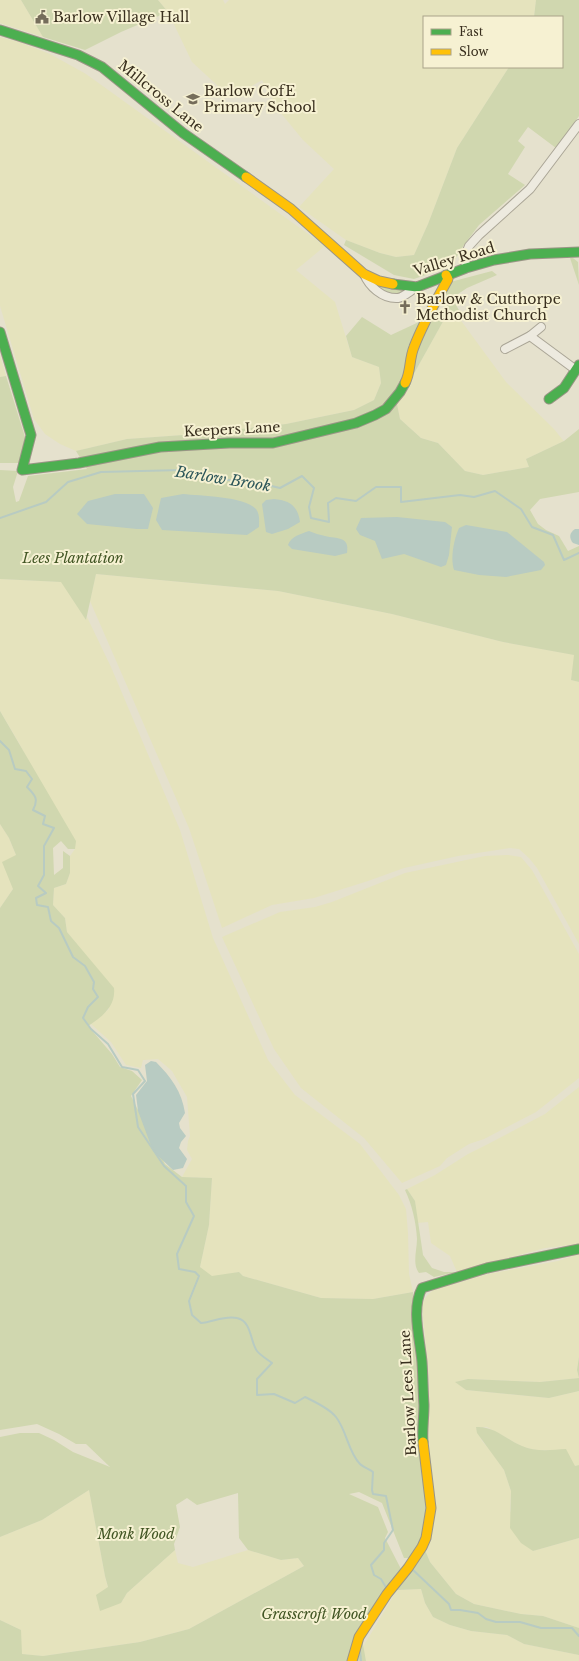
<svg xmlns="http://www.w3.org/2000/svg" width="579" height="1661" viewBox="0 0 579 1661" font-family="'Libre Baskerville',serif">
  <rect width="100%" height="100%" fill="#e5e1cd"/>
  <g fill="#e5e3bd">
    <polygon points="0,0 21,0 43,37 0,23"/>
    <polygon points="158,0 223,0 225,4 229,0 536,0 534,17 424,17 424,67 509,67 457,148 428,224 414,255 396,257 380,253 346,240 299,207 334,169 303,140 280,112 262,80 231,98 192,62 168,12"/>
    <polygon points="0,37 19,42 50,54 86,74 325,246 296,270 335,302 352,357 379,367 381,383 374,400 354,410 286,424 197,434 127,439 76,451 60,444 45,434 34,419 0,306"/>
    <polygon points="451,307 506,382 554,429 562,439 564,441 526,459 529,467 483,475 465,471 438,443 421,438 400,419 397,404"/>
    <polygon points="0,356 6,376 0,377"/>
    <polygon points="96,574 278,591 392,614 503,642 575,655 571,680 579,682 579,944 537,868 529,858 519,849 510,848 458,856 404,868 368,881 314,898 272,905 222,928 189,828 90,601"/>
    <polygon points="0,579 62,582 86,620 87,617 111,667 180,830 213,938 268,1060 295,1095 360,1144 399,1195 406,1209 408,1233 409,1274 413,1292 373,1299 321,1298 243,1276 239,1272 212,1277 200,1267 209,1225 212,1178 182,1177 192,1159 187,1150 188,1141 190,1136 187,1097 172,1071 158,1059 143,1060 141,1068 126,1065 111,1042 91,1024 109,1009 86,956 67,932 65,918 53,905 54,888 66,884 70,873 70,856 75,849 19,743 0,711"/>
    <polygon points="0,824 9,838 16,855 13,889 0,908"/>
    <polygon points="508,855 521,857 532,870 579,954 579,1078 536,1112 484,1139 469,1144 447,1158 440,1166 402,1183 364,1138 301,1088 274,1049 222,937 280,912 315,907 332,902 405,873 485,856"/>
    <polygon points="579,1087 579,1244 545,1248 457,1272 450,1256 431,1243 428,1222 417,1223 415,1201 407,1189 435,1175 468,1154 488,1144 545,1114"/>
    <polygon points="579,1254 579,1357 577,1370 579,1378 540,1382 468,1379 456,1382 466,1390 549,1398 579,1391 579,1465 575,1466 549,1450 536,1450 523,1447 487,1427 476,1427 482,1441 490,1450 504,1470 511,1491 510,1511 533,1551 579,1538 579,1628 543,1616 521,1614 474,1604 456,1594 430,1562 425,1550 426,1426 429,1382 422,1305 425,1298 433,1290 488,1274 558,1261"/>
    <polygon points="89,1490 105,1576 108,1588 121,1603 127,1593 175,1550 178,1563 193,1567 248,1550 281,1560 298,1558 304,1566 189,1629 140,1642 43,1656 21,1654 21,1630 0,1620 0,1537 42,1520"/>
    <polygon points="418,1589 421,1589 425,1603 433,1617 450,1625 471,1631 507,1635 524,1644 579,1655 579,1661 366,1661 363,1647 397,1590"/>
  </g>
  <g fill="#d0d7af">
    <polygon points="21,0 158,0 168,12 121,32 85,50 43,37"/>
    <polygon points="536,0 579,0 579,116 556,148 528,127 518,141 525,147 508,174 525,185 479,225 464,245 454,261 440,270 414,279 394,275 344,245 346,240 380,253 396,257 414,255 428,224 457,148 509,67 562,67 562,17 534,17"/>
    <polygon points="570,258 573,258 578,262 579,285"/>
    <polygon points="492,271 497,275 467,288 452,298 460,312 454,314 450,309 397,404 400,419 421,438 438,443 465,471 483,475 529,467 526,459 564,441 579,429 579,492 540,499 530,510 538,524 546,530 559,536 568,551 579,546 579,682 571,680 574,655 503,642 392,614 278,591 96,574 86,620 61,582 0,579 0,470 18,471 13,487 16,502 19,501 28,476 87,469 76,451 127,439 197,434 286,424 354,410 374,400 381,383 379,367 352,357 346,336 362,317 391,335 449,308 445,303 443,294 451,282 454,281"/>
    <path d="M372 282 406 289C395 300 380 289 372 282Z"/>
    <polygon points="6,376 25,437 20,463 0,463 0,377"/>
    <path d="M0 711 76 841 75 849H68L61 841 53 848 54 875 63 868V851L70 856V873L66 884 54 888 53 905 65 918 67 932 114 988C116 1006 102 1017 88 1026L112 1054 120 1067 132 1071 142 1080 131 1096 165 1164 182 1177 212 1178 209 1225 200 1267 212 1276 239 1272 243 1276 321 1298 373 1299 413 1292 428 1508 423 1537 410 1558H404L382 1503 359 1492 349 1494 378 1507 388 1532 385 1538 401 1569 349 1661H0V1620L21 1630 22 1654 43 1656 140 1642 189 1629 304 1566 298 1558 281 1560 248 1550 239 1538 238 1493 197 1505 187 1498 176 1505 180 1527 174 1544 175 1550 127 1593 121 1603 100 1611 96 1595 108 1587 105 1576 89 1490 42 1520 0 1537V1437L20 1433H39L54 1440 73 1452 110 1467 86 1444H76L59 1434 37 1424 0 1430V908L13 889 2 862 16 855 9 838 0 824Z"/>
    <path d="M407 1189 415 1201 423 1255 432 1268 444 1272H457L434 1277 426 1272 419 1273C412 1264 417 1250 417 1239 416 1222 412 1205 405 1190Z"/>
    <polygon points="579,1357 579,1391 549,1398 466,1390 455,1382 468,1379 540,1382 579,1378 577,1370"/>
    <path d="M476 1427C495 1426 505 1439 522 1446 535 1452 551 1450 566 1449L575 1466 579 1465V1538L533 1551 521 1543 510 1528 511 1491 504 1470 477 1433Z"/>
    <polygon points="425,1550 430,1562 456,1594 474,1604 521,1614 543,1616 579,1628 579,1655 524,1644 507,1635 471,1631 450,1625 433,1617 425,1603 421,1589 397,1590 417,1564"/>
    <polygon points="362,1639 366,1661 356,1661"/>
  </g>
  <g fill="#b8cbc2">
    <polygon points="115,494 144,494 153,508 148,529 137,529 87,524 77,514 88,501"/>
    <path d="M183 494C200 496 244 496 256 509 260 514 259 521 259 527L247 535 162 530 156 520 161 498Z"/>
    <path d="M274 499C289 500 298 506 300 522L288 529 272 534 266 532 262 504 266 500Z"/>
    <polygon points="397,517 445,522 452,527 449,555 446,565 441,567 404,554 382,559 375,541 360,535 356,529 361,518"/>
    <path d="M466 525 507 532 544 562 545 565 541 570 506 577 479 575 454 570C450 558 454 539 459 528Z"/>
    <path d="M575 529H579V545L573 543C569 538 569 533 575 529Z"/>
    <path d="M309 531C314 533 320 535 325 536 337 539 350 536 347 553L335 556 292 549 288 545C291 536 301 534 309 531Z"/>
    <path d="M151 1061 156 1062C171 1077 182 1092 185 1113L179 1123 180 1128 186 1136 181 1142 179 1148 187 1159 183 1168 173 1170 153 1151 138 1111 136 1095 147 1081 145 1065Z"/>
  </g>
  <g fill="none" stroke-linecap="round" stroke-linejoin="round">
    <g stroke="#b8cbc2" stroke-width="2">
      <polyline points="0,518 46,502 68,482 101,472 182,470 213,480 246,480 280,488 302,476 314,488 309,507 311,518 329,522 328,503 336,498 356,501 376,487 401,487 401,502 460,495 474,497 495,491 521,509 532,527 553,535 564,560 579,553"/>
      <path d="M0 741 9 750 15 769 26 771 32 779 27 787C35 795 39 799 33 810L45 816 43 824 54 828 44 846V875L38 886 46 893 36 898 37 905 48 907 51 921 59 928 73 957 85 966 94 982 93 989 98 997 88 1007 83 1018 91 1029 108 1044 122 1067 138 1070 145 1081 133 1094 138 1127 164 1166 186 1186V1202L194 1216 177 1254 179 1269 195 1272 199 1276 189 1301 192 1315 201 1323C213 1322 225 1315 237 1318 252 1321 250 1342 257 1351 261 1356 267 1359 272 1363L257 1379V1395L274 1394 295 1403 305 1397C315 1402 329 1408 336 1417 347 1431 348 1452 360 1464 363 1467 369 1469 373 1472L372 1490 373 1494 386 1496 393 1530 384 1543V1550L371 1565 374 1575 381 1579 387 1589"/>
      <polyline points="412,1569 449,1604 451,1610 460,1610 478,1613 486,1619 496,1622 520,1622 541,1628 572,1628 579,1636"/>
      <polyline points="360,1650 361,1661"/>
    </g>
    <g stroke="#aaa596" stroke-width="10">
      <g id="street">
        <polyline points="466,268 465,256 469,246 479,235 530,189 579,124"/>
        <path d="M364 274C369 286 382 299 398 298 404 297 411 290 417 287"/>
        <polyline points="530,336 541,327"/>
        <polyline points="505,349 530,336 576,370"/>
      </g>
    </g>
    <g stroke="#9a9586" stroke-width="11">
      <g id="fast">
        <polyline points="0,30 78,55 102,67 183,133 246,177"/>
        <polyline points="393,284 417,287 466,268 494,260 530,254 579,252"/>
        <polyline points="0,332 31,435 22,470 79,463 160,447 229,443 273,443 356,423 375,415 386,409 400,392 405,383"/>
        <polyline points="549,399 564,388 579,365"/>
        <path d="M423 1442C422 1430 424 1418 424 1405 423 1391 423 1376 422 1362 420 1339 411 1309 422 1288L487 1268 579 1249"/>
      </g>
    </g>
    <g stroke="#9a9586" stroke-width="11">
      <g id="slow">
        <polyline points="246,177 291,209 364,274 379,281 393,284"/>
        <path d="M405 383C411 372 409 359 414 347 423 323 436 301 448 279L446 275"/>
        <polyline points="352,1661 359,1637 387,1594 408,1568 422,1547 426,1538 431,1508 423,1442"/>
      </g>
    </g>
    <use href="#street" stroke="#edeadf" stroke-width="8"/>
    <use href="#fast" stroke="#4caf50" stroke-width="9"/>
    <use href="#slow" stroke="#ffc107" stroke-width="9"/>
  </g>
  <defs>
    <g id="civic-bare" transform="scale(1.08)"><path d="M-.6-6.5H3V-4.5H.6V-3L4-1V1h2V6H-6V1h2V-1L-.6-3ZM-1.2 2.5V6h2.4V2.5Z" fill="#756d5b" stroke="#f6f1d2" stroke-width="2.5" paint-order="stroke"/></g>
    <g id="school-bare" transform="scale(1.08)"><path d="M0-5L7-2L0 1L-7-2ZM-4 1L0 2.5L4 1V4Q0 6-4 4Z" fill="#756d5b" stroke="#f6f1d2" stroke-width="2.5" paint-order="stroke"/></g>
    <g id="church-bare" transform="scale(1.08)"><path d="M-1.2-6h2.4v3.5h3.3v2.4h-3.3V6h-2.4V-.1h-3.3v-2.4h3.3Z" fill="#756d5b" stroke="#f6f1d2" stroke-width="2.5" paint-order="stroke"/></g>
  </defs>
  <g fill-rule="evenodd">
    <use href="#civic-bare" x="42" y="17"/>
    <use href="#school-bare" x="193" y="99"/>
    <use href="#church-bare" x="405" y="307"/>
  </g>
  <g text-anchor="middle" stroke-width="4" stroke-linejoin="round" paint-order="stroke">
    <g font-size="14" fill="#392f1e" stroke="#f6f1d2" text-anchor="start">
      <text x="53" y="22">Barlow Village Hall</text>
      <text x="204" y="96">Barlow CofE<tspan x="204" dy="16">Primary School</tspan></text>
      <text x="416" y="304">Barlow &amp; Cutthorpe<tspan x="416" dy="16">Methodist Church</tspan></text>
    </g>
    <g font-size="14" fill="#392f1e" stroke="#f6f1d2">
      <text transform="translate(161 96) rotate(39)" y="5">Millcross Lane</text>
      <text transform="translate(454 259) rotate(-17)" y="5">Valley Road</text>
      <text transform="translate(232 429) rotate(-3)" y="5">Keepers Lane</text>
      <text transform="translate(408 1393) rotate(-93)" y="5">Barlow Lees Lane</text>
    </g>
    <g font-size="14" font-style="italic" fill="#425624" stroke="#f6f1d2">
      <text x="73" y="563">Lees Plantation</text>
      <text x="136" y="1539">Monk Wood</text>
      <text x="314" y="1619">Grasscroft Wood</text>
    </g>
    <g font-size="15" font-style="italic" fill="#2c5659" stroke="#f6f1d2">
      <text transform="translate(223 479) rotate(9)" y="5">Barlow Brook</text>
    </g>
  </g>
  <rect x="423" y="16" width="140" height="52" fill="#f6f1d2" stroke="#aaa38a"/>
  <rect x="431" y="29" width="20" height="6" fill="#4caf50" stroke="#aaa38a"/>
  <text x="459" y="36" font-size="12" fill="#392f1e">Fast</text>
  <rect x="431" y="49" width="20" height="6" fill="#ffc107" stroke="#aaa38a"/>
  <text x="459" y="56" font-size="12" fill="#392f1e">Slow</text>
</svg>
